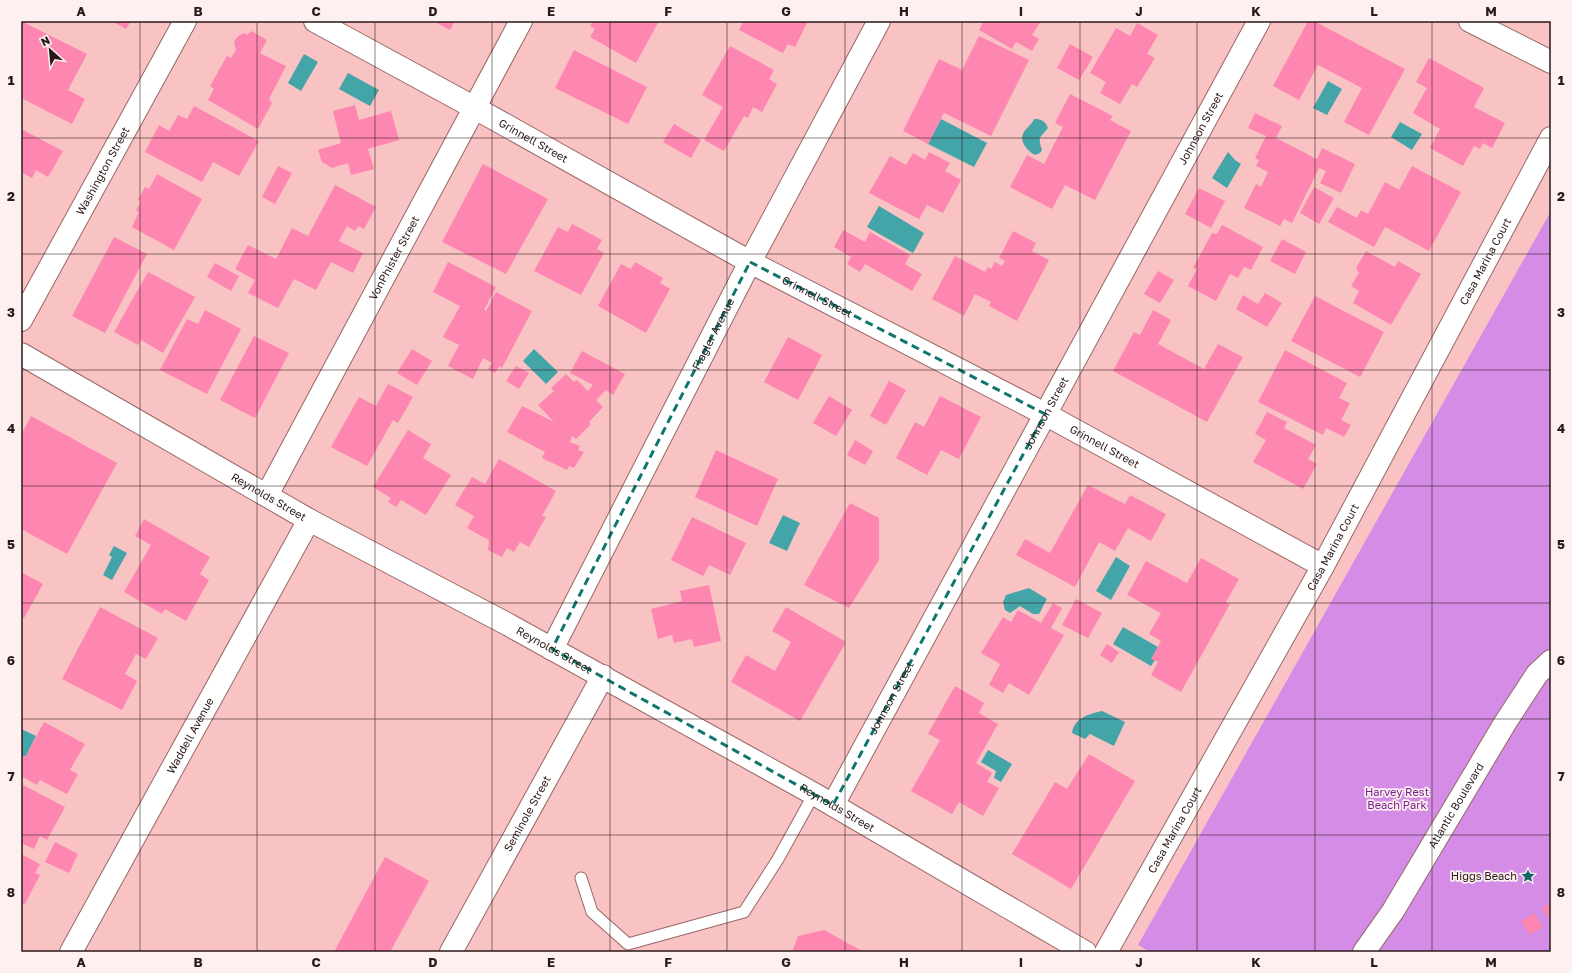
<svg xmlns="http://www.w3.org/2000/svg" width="1572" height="973" viewBox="0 0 1572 973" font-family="'Golos Text',sans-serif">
  <rect width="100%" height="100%" fill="#f9c3c3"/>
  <polygon fill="#d48ce7" points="1551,211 1551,952 1150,952 1138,945"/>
  <g fill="#44a5a9">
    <polygon points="304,54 318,62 301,91 288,83"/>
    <polygon points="348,73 379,90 370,106 339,89"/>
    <polygon points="1328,81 1342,89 1327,115 1313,108"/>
    <polygon points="941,119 987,143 974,167 928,144"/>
    <path d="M1034 119C1042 119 1045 121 1048 128 1039 139 1038 137 1042 150L1040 153 1035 155C1029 152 1019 142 1023 134 1025 128 1032 125 1034 119Z"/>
    <polygon points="1400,122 1422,134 1412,150 1391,137"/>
    <polygon points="1228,152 1235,160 1241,164 1227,188 1212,178"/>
    <polygon points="879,206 924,233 913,253 867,227"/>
    <polygon points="534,349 558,372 546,384 523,361"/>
    <polygon points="783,515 800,523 787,551 769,543"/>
    <polygon points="114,546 127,553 112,580 103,575 112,557 109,555"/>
    <polygon points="1116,557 1130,566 1111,600 1096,591"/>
    <polygon points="1029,588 1047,599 1039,614 1033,614 1020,606 1010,613 1005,610 1003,602 1006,595"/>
    <polygon points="1123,627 1158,647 1155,660 1151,666 1113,644"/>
    <path d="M1102 711 1125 722 1114 746 1090 734 1085 739 1072 733C1074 718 1089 714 1102 711Z"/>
    <polygon points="21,729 36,736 26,756 21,757"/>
    <polygon points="988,750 1012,764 1001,782 994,778 996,771 981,762"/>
  </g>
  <g fill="#fd87b0">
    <polygon points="21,21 87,54 68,90 85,99 72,124 21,98"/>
    <polygon points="112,21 131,21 126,29"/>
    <polygon points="433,21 455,21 450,30"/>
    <polygon points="593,21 659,21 636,63 590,37 595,29 590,26"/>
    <polygon points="744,21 808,21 795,47 788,44 783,53 739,30"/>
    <polygon points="984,21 1041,21 1032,35 1039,39 1032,51 1016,42 1012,49 979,30"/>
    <polygon points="1308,21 1314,21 1405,69 1369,135 1344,122 1362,88 1318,65 1299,100 1273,86"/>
    <polygon points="1137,23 1158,35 1147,54 1155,58 1137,87 1132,84 1120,104 1100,93 1106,82 1090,73 1116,28 1130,36"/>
    <polygon points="251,31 267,40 260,53 286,66 269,99 272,103 258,129 208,100 214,89 210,86 227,56 231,58 236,50 234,42 238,36 245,33 247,35"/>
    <polygon points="979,36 1029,60 991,136 944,113 928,144 903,131 939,59 962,70"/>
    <polygon points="1070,44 1093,57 1079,80 1057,68"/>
    <polygon points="730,46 774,70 769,79 777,84 762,112 753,107 748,118 744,116 724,151 704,140 723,107 702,95"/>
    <polygon points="574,50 647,87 628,124 555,88"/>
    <polygon points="1429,58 1484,88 1474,107 1505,123 1492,148 1483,143 1480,149 1474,146 1463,166 1430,148 1440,129 1413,113 1427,88 1416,82"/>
    <polygon points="1070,94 1113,116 1110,120 1131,131 1095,200 1065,185 1052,209 1010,187 1027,155 1044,164 1063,127 1055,123"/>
    <polygon points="355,105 359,120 391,111 399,140 368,149 374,169 351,175 348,163 332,168 322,162 318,150 341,143 333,111"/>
    <polygon points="194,106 259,141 239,176 213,162 202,182 145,152 159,125 169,131 178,115 187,119"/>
    <polygon points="1255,113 1282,126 1276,138 1317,159 1322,148 1355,164 1341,193 1320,183 1326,171 1319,168 1292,223 1284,219 1280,226 1244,208 1256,184 1261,187 1268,172 1256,166 1259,160 1255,158 1266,136 1248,128"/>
    <polygon points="674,124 701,140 691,158 663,142"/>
    <polygon points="21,129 63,151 48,177 36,170 32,178 21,172"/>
    <polygon points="929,152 950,163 945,171 961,180 943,213 927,205 919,219 869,193 890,156 906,165 913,153 925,160"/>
    <polygon points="483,164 548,199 506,274 442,242"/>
    <polygon points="278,166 292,173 275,204 262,197"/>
    <polygon points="1412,166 1461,192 1429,251 1385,227 1374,247 1328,222 1337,207 1357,218 1361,210 1368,214 1385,182 1399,190"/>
    <polygon points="157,174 202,199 174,250 132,227 139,212 136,211 141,201 138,200 145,187 149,189"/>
    <polygon points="335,185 376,207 364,229 358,226 355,231 347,226 339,241 363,253 353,273 331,262 316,290 294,279 278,308 248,293 255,280 235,269 248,245 276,259 292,228 308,236"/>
    <polygon points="1314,187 1334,198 1319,224 1300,213"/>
    <polygon points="1199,188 1225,201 1211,228 1185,214"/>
    <polygon points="572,224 602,240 597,249 604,253 581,295 534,271 558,227 568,232"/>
    <polygon points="1222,225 1263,247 1251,270 1244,267 1238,278 1230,274 1216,301 1188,286 1197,269 1193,268 1212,233 1217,234"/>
    <polygon points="843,230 865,242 870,232 910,255 905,264 922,274 912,291 865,264 860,272 847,264 851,257 834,247"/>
    <polygon points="1013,231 1036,243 1032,251 1049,260 1017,321 989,306 991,302 975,294 964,316 932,299 955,256 985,272 988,267 991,269 995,262 1002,266 1005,261 999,258"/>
    <polygon points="114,237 147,254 105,333 72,316"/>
    <polygon points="1282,239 1306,252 1295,274 1270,261"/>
    <polygon points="1366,251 1395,267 1398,261 1421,274 1391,325 1353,303 1359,291 1351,286 1359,273 1356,268"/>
    <polygon points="448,262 496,287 484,310 486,311 496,292 532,311 502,368 499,366 495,373 488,369 492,363 483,358 473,379 448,366 459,345 443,337 460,306 433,292"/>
    <polygon points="635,262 663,278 660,283 670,289 646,333 598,306 621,264 631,269"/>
    <polygon points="215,263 239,276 231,291 207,277"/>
    <polygon points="1158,271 1174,280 1160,303 1144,294"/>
    <polygon points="148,272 195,297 163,353 141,340 138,345 114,332"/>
    <polygon points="1265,293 1282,303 1267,327 1236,309 1243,295 1258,304"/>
    <polygon points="1315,296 1384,332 1360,377 1291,341"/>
    <polygon points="205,310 241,329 207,394 160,370 187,319 198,324"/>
    <polygon points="1153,310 1171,320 1158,344 1204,369 1218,344 1243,357 1207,422 1113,371 1134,332 1140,335"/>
    <polygon points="254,336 289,353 255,418 220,400"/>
    <polygon points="788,337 822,355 798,400 764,382"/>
    <polygon points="412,349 432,361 417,385 397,373"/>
    <polygon points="1285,350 1347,383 1339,398 1350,403 1341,420 1351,425 1344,437 1326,428 1323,435 1258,402"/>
    <polygon points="582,351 625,374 613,395 606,390 596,400 603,407 589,422 591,424 576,439 572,436 570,442 580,446 578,450 584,452 574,468 569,466 567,470 542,458 545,452 507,432 522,406 554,422 538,405 554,391 551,388 566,374 574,382 577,380 588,391 593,385 570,373"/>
    <polygon points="516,366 529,373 519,389 506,381"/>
    <polygon points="889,381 906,390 886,425 870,416"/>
    <polygon points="388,384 413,397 398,423 393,420 367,466 331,447 359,397 376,406"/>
    <polygon points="829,396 852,410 836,436 813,423"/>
    <polygon points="940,396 981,417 959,459 941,450 927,475 896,458 915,422 924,427"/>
    <polygon points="1267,412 1287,422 1284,428 1316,445 1308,459 1317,464 1303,489 1253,462 1266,440 1255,434"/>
    <polygon points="31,416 117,463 67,554 21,529 21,435"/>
    <polygon points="408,430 431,444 423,458 451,475 426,515 401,500 396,507 388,502 391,498 373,487"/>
    <polygon points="855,440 873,451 865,465 847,455"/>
    <polygon points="716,450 778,479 757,526 695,497"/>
    <polygon points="499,459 556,491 542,516 546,517 529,547 520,542 514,552 507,548 502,557 488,550 489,540 467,528 474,516 455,505 472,477 485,484"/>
    <polygon points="1088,485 1125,504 1130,495 1166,514 1151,541 1128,528 1115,551 1099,542 1075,587 1016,555 1025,539 1050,553"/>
    <polygon points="850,503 879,518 879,560 849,608 804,585"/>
    <polygon points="692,517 746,543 730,575 709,565 703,576 671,560"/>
    <polygon points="144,519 210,557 200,574 209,580 186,621 165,609 162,614 124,592 151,545 135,536"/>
    <polygon points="1201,558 1239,579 1226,602 1230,604 1181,692 1151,675 1158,662 1151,659 1161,641 1149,634 1161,613 1127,595 1146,561 1187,583"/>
    <polygon points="21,572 43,584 24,618 21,616"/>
    <polygon points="709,585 721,641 694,647 692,639 674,643 672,635 658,639 651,609 682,601 680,591"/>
    <polygon points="1076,599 1102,613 1088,638 1062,625"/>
    <polygon points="1053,603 1062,608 1051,628 1064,635 1029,695 1009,683 1003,693 989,685 1000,664 981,653 1003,617 1011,622 1018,610 1041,623"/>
    <polygon points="100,607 158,638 146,659 136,654 125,674 137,681 122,710 62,679"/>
    <polygon points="786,607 846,642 800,721 731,682 746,655 775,671 791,642 772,631"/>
    <polygon points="1107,644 1119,652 1112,663 1100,655"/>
    <polygon points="955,686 984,703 979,713 998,724 976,763 992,773 987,782 999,788 983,816 959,802 952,814 911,791 940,740 928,734"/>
    <polygon points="44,722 85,744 70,770 78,774 67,794 40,780 37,785 21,776 21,757 26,756"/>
    <polygon points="1089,754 1135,781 1071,889 1012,854 1055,782 1067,789"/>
    <polygon points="21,784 65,807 47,840 40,836 34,849 21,843"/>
    <polygon points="55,842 78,854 69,873 45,862"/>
    <polygon points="21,854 40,864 35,873 40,875 25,904 21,903"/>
    <polygon points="385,857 429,881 390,952 334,952"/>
    <polygon points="1551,902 1551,921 1542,908"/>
    <polygon points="1534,913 1543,927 1530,935 1521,922"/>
    <polygon points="824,930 864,952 792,952 798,936"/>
  </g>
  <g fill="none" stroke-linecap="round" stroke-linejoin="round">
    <g stroke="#976767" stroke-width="13">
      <polyline id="lane" points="581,878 592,912 628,944 744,912 778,859 814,794"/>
    </g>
    <g stroke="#976767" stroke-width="24">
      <g id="street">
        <path id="s1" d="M315 21 475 108 750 262 1045 414 1323 566"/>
        <polyline points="1470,21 1551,62"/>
        <path id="s2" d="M21 320 185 21"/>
        <path id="s3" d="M267 495 521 21"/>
        <path id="s4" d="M833 805 1259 21"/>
        <path id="s5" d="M71 952 309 520"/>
        <path id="s6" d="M451 952 603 676"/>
        <path id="s7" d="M1106 952 1323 566 1551 138"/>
      </g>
    </g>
    <g stroke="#976767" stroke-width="24">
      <g id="secondary">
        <path id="s8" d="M21 354 309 520 509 625 814 794 1085 952"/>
        <path id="s9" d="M552 649 750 262 879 21"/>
        <path id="s10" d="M1364 952 1393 911 1505 723 1537 674 1551 661"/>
      </g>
    </g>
    <use href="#lane" stroke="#fff" stroke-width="11"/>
    <use href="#street" stroke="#fff" stroke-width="22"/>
    <use href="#secondary" stroke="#fff" stroke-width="22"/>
  </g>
  <path fill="none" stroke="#0f766e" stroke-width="3" stroke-dasharray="8 5" stroke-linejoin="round" d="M750 262 1045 414 833 805 552 649Z"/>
  <path fill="none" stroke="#2b1818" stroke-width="1" stroke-opacity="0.55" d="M140 21V952M257 21V952M375 21V952M492 21V952M610 21V952M727 21V952M845 21V952M962 21V952M1080 21V952M1197 21V952M1315 21V952M1432 21V952M21 138H1551M21 254H1551M21 370H1551M21 486H1551M21 603H1551M21 719H1551M21 835H1551"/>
  <defs>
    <g id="sight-bare" transform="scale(1.08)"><path d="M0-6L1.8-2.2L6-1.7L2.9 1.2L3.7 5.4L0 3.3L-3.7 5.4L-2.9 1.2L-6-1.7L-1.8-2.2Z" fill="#166568" stroke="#fcf0f0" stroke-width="2.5" paint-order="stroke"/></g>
  </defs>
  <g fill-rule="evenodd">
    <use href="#sight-bare" x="1528" y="876"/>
  </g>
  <g text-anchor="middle" stroke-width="3.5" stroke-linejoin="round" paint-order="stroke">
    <g font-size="11" fill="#2b1818" stroke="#fcf0f0">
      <text dy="4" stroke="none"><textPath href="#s4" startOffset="770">Johnson Street</textPath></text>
      <text dy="4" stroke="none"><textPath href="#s1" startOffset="249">Grinnell Street</textPath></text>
      <text dy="4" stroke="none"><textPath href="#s2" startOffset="170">Washington Street</textPath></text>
      <text dy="4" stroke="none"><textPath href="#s3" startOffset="269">VonPhister Street</textPath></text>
      <text dy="4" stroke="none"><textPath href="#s7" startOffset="788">Casa Marina Court</textPath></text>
      <text dy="4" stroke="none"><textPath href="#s1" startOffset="573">Grinnell Street</textPath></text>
      <text dy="4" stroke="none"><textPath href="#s9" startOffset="354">Flagler Avenue</textPath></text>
      <text dy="4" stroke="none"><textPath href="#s4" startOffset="446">Johnson Street</textPath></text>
      <text dy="4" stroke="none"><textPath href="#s1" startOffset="897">Grinnell Street</textPath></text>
      <text dy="4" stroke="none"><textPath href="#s8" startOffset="286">Reynolds Street</textPath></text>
      <text dy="4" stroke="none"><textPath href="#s7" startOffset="464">Casa Marina Court</textPath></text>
      <text dy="4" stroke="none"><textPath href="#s8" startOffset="610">Reynolds Street</textPath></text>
      <text dy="4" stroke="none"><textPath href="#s4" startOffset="122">Johnson Street</textPath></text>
      <text dy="4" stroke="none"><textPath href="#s5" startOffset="247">Waddell Avenue</textPath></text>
      <text dy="4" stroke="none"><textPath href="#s10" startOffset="173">Atlantic Boulevard</textPath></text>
      <text dy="4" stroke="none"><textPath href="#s8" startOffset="934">Reynolds Street</textPath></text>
      <text dy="4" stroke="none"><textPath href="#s6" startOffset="158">Seminole Street</textPath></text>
      <text dy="4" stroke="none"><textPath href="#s7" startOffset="140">Casa Marina Court</textPath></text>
    </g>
    <g font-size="11" fill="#791f8f" stroke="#fcf0f0">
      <text x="1397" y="796">Harvey Rest<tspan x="1397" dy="13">Beach Park</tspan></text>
    </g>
    <g font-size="11" fill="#2b1818" stroke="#fcf0f0" text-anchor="end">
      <text x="1517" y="880">Higgs Beach</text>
    </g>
  </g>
  <rect width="1572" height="973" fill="none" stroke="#fcf0f0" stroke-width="44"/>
  <g transform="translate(50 50) rotate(333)" stroke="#fcf0f0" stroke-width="3" paint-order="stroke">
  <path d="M0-3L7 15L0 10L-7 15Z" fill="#2b1818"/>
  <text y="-6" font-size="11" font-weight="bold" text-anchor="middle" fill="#2b1818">N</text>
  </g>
  <rect x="22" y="22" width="1528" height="929" fill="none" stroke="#2b1818" stroke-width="1.5"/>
  <g font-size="13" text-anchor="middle" font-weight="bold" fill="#2b1818">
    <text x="81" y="16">A</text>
    <text x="198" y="16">B</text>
    <text x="316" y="16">C</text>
    <text x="433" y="16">D</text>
    <text x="551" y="16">E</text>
    <text x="668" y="16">F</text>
    <text x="786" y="16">G</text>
    <text x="904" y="16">H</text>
    <text x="1021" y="16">I</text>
    <text x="1139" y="16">J</text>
    <text x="1256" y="16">K</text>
    <text x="1374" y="16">L</text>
    <text x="1491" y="16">M</text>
    <text x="11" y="85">1</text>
    <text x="1561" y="85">1</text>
    <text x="11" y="201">2</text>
    <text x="1561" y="201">2</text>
    <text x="11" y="317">3</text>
    <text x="1561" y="317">3</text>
    <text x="11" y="433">4</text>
    <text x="1561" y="433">4</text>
    <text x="11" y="549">5</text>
    <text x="1561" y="549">5</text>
    <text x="11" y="665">6</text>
    <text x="1561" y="665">6</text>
    <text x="11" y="781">7</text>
    <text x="1561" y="781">7</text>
    <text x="11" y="897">8</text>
    <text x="1561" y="897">8</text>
    <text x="81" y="967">A</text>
    <text x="198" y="967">B</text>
    <text x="316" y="967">C</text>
    <text x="433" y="967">D</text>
    <text x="551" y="967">E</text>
    <text x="668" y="967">F</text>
    <text x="786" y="967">G</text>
    <text x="904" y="967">H</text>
    <text x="1021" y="967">I</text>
    <text x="1139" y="967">J</text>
    <text x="1256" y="967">K</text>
    <text x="1374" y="967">L</text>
    <text x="1491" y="967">M</text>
  </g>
</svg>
